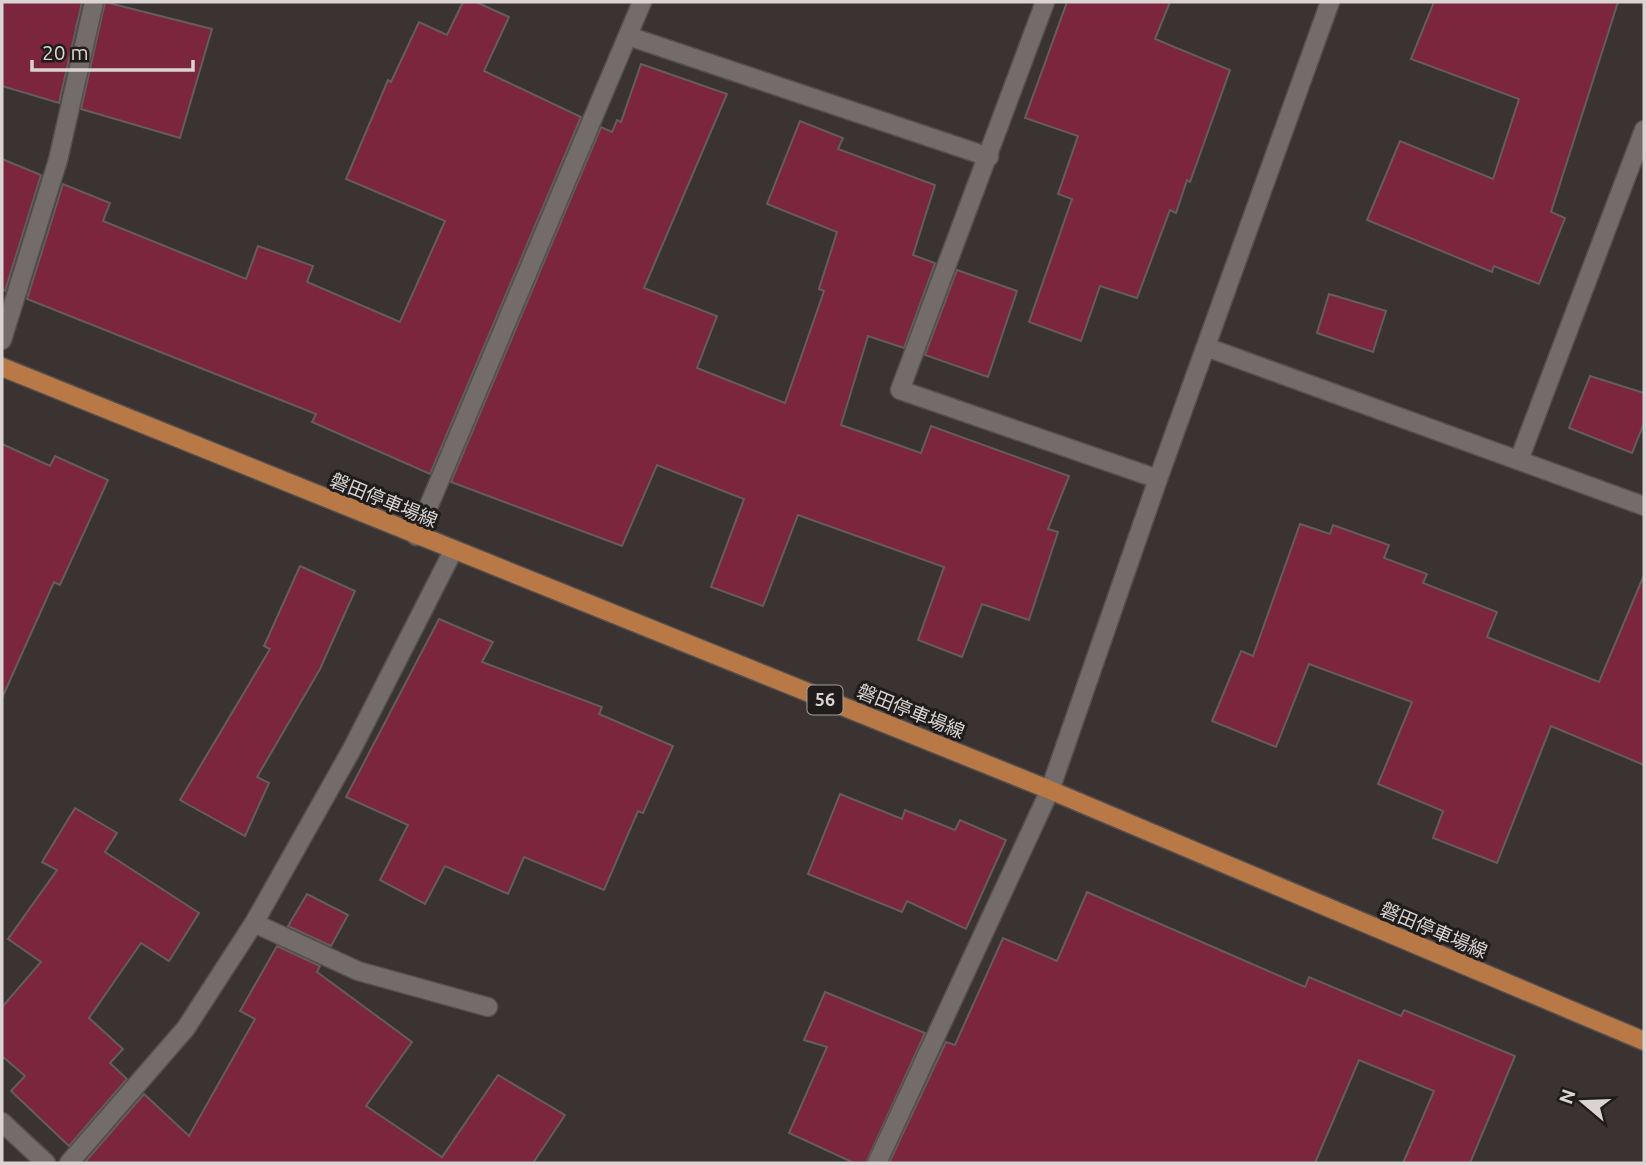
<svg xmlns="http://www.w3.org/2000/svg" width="1646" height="1165" viewBox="0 0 1646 1165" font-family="Ubuntu,'Noto Sans JP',sans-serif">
  <rect width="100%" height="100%" fill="#3a3332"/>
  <g fill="#7c263d" stroke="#645c5d" stroke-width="2">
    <polygon points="2,2 82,2 59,103 2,86"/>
    <polygon points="105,2 212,29 180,138 81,109"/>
    <polygon points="463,2 476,2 509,17 484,71 581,117 430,474 312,422 316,414 27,299 63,184 110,203 103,221 246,279 258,246 313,266 307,282 400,322 445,221 346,179 388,80 391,82 419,22 447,35"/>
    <polygon points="1067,2 1170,2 1155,39 1230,70 1190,182 1187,180 1176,213 1170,210 1137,298 1100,286 1081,341 1029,322 1072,199 1058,194 1078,136 1025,118"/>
    <polygon points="1434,2 1618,2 1551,212 1565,218 1539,284 1494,266 1492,272 1367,220 1400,141 1493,179 1519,99 1411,59"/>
    <polygon points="641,64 727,94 644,288 717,316 697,368 785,403 824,291 819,289 837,232 767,204 800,121 843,138 838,149 935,185 913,255 935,263 904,348 868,336 841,425 921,453 931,426 1069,476 1048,529 1058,532 1029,620 982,604 962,657 918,640 944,567 798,515 763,606 711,587 744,499 657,465 622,546 451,482 601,127 612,132 617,120 621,122"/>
    <polygon points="2,159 41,175 5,291 2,289"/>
    <polygon points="957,270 1017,291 988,377 925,355"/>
    <polygon points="1329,294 1386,311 1373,352 1317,333"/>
    <polygon points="1590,376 1644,393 1644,423 1632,453 1569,428"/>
    <polygon points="2,444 50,466 55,456 108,480 60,585 54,582 2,698"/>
    <polygon points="1300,524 1330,534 1333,525 1389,545 1384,558 1427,574 1423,583 1497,612 1487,637 1599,682 1644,575 1644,765 1551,726 1497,863 1433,838 1443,811 1378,784 1412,702 1309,664 1276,747 1212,721 1241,651 1253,656"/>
    <polygon points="300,566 355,591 320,669 257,777 269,783 245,836 180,800 270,649 264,646"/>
    <polygon points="439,619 493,642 482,662 602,707 599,714 673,746 643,813 638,811 604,890 524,857 508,894 445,866 425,904 380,880 408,825 346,797"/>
    <polygon points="840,794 902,819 905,810 955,830 960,820 1006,840 966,929 907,901 902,912 808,874"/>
    <polygon points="75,808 117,833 105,852 199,913 169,961 141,943 89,1018 123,1049 110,1063 127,1079 69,1146 11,1091 25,1076 2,1056 2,1007 41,962 8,939 57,870 42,862"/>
    <polygon points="1087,892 1305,987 1309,977 1401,1016 1404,1010 1515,1056 1470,1163 1403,1163 1434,1091 1359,1060 1315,1163 889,1163 946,1042 955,1045 1003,938 1057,961"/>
    <polygon points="307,894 348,915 331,946 288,926"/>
    <polygon points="277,946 320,966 317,972 412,1042 366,1106 442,1157 498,1075 565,1115 533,1163 88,1163 86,1161 144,1094 189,1136 255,1019 240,1011"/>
    <polygon points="825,992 925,1033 866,1163 854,1163 789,1133 827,1047 804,1040"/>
  </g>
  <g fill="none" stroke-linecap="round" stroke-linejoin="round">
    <g stroke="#554f4e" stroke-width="21">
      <g id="minor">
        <polyline points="1045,2 900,390 1158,479"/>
        <polyline points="628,36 989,157"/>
        <polyline points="2,340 58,160 94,2"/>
        <polyline points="1206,347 1644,506"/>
        <polyline points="1519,460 1644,130"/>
        <polyline points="416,536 642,2"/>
        <polyline points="254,923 358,971 488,1007"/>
        <polyline points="2,1122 46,1163"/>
        <polyline points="69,1163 186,1028 254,923 352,749 453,551"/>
        <polyline points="877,1163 1050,790"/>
      </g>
    </g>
    <g stroke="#554f4e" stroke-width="21">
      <polyline id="tertiary" points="1050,790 1158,479 1330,2"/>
    </g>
    <g stroke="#554f4e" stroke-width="21">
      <polyline id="primary" points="2,367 1050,790 1644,1041"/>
    </g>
    <use href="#minor" stroke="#746c6a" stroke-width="18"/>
    <use href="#tertiary" stroke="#746c6a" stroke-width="18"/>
    <use href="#primary" stroke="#b87946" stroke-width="18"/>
  </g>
  <g text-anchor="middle" stroke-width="6" stroke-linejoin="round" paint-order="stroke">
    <rect fill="#1f1c1b" stroke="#a19d9c" stroke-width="2" x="807.5" y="685.5" width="35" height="29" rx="5"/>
    <g font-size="18" font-weight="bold" fill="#d9d4d3">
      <text x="825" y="706">56</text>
    </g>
    <g font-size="19" fill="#d9d4d3" stroke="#1f1c1b">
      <text transform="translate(384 500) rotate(22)" y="7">磐田停車場線</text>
      <text transform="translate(911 711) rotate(22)" y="7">磐田停車場線</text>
      <text transform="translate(1434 930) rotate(23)" y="7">磐田停車場線</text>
    </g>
  </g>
  <rect width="1646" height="1165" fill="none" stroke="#d9d4d3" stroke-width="7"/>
  <g transform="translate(1583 1102) rotate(289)" stroke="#1f1c1b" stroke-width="5" paint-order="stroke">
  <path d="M0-5L12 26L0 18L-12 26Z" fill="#d9d4d3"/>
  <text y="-10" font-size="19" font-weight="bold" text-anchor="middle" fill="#d9d4d3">N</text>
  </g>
  <path d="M32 60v10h161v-10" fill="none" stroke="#d9d4d3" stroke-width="3.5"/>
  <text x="42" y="60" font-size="21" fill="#d9d4d3" stroke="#1f1c1b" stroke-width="5" paint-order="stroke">20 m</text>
</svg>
